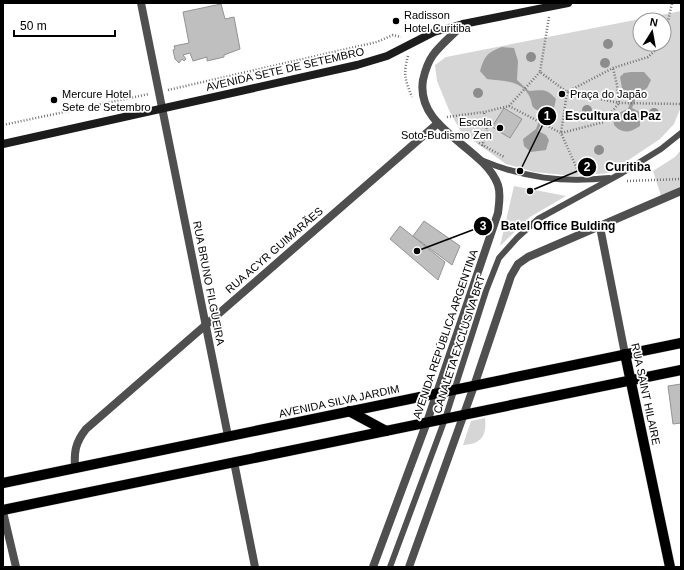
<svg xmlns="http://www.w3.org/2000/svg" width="684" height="570" viewBox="0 0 684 570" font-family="Arial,sans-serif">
  <rect width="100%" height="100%" fill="#fff"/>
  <g fill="#d6d6d6" fill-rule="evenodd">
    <path d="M681 11V107L674 124 660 139 609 173 574 176 534 172 506 164 461 132 449 110 437 81 435 65 446 57ZM640 20H664V44H640Z"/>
    <polygon points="681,150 681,186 661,196 653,171 675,157"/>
    <polygon points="514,186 566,196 530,217 500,246"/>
    <path d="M485 418C487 436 481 444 463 445L471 421Z"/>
  </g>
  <g fill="#9d9d9d">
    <path d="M502 47 514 48 518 61 517 80 529 91C542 90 547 88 556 99L554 108 545 113 538 131 546 135 549 140 546 150 531 152 524 146 523 139 536 129 542 112C527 107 535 104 528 94 519 80 502 81 487 79L480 71C485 55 487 53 502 47Z"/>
    <path d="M631 72H644L651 80 647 88 635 96V101L632 108 640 112V126C630 133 622 134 614 125L613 115 628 109 631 100 623 94 620 77 624 73Z"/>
  </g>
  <g fill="#bfbfbf" stroke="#939393">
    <polygon points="221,4 225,19 234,17 240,49 224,55 224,57 207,61 207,57 193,61 190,53 183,55 186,59 184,61 182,59 179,63 175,59 173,50 175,49 174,46 189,43 183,12"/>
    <polygon points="504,108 522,119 510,138 492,127"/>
    <polygon points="424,221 460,246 452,265 413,236"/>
    <polygon points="400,226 445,262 438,280 390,239"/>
    <polygon points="681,384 681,423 673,424 668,386"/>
  </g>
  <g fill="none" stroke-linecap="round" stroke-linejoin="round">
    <g stroke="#dbdbdb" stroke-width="11">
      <g id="primary">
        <polyline points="625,354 670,567"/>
        <polyline points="349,411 386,431"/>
        <polyline points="3,483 681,343"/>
        <polyline points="3,510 681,370"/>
      </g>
    </g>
    <g stroke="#717171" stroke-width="2.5" stroke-dasharray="1 2" stroke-linecap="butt">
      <polyline points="549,17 540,72 567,92 613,68 648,57 662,44"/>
      <polyline points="664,40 672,3"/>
      <path d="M408 56C403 74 405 80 412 97"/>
      <polyline points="168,90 377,42 393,35 401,37"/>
      <polyline points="509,106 561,133 567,92 619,103 681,104"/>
      <polyline points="447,117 484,112 509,106 540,72"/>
      <polyline points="3,125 149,94"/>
      <polyline points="479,143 504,157"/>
      <polyline points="482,146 487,131 484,112"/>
      <polyline points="578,171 561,133 604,122 619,103 617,85 613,68"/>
      <polyline points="627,181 681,179"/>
    </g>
    <g stroke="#4f4f4f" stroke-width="6">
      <path d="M481 160C524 178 563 183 609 178"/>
      <polyline points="390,567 445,419 486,291 499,258 517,238 538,219 622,173 661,149 681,133"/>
    </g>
    <g stroke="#4f4f4f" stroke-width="8">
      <polyline points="141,3 228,436"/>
      <polyline points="600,227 625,354"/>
      <polyline points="474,386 511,276 518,264 528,257 681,191"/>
      <polyline points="234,462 255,567"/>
      <path d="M75 469C74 452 75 443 86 429L438 123"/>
    </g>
    <g stroke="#4f4f4f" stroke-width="8">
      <polyline points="3,512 16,567"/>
      <path d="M373 567 427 422 498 213C499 204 501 194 498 185 484 146 415 130 423 80 425 71 428 62 433 55 441 44 454 34 463 24"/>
      <polyline points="409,567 474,386"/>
    </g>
    <polyline stroke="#1c1c1c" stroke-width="8" points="3,144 357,65 387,56 434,32 463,24 568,3"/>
    <use href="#primary" stroke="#000" stroke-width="10"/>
  </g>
  <g fill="#8c8c8c">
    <circle cx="608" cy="44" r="5"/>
    <circle cx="531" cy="57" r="5"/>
    <circle cx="605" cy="63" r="5"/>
    <circle cx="478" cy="93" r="5"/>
    <circle cx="587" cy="110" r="5"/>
    <circle cx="654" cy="113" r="5"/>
    <circle cx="599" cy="150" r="5"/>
  </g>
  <g fill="#000" stroke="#fff" stroke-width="1.5">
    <circle cx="396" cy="21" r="4"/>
    <circle cx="562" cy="94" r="4"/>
    <circle cx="54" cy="100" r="4"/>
    <circle cx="500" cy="128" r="4"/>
  </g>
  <g text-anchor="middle" stroke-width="3.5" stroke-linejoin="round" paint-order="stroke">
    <g font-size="11" fill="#000" stroke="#fff" text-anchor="start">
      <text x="404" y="19">Radisson<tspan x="404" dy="13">Hotel Curitiba</tspan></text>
      <text x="62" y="98">Mercure Hotel<tspan x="62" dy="13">Sete de Setembro</tspan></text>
      <text x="570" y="98">Praça do Japão</text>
      <text x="492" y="126" text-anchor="end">Escola<tspan x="492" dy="13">Soto-Budismo Zen</tspan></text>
    </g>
    <g font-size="11" fill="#000" stroke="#fff">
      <text transform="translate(285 69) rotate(-13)" y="4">AVENIDA SETE DE SETEMBRO</text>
      <text transform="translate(274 250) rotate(-41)" y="4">RUA ACYR GUIMARÃES</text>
      <text transform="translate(209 283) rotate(79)" y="4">RUA BRUNO FILGUEIRA</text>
      <text transform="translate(445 334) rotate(-71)" y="4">AVENIDA REPÚBLICA ARGENTINA</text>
      <text transform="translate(459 344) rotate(-72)" y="4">CANALETA EXCLUSIVA BRT</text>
      <text transform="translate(646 394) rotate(78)" y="4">RUA SAINT HILAIRE</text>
      <text transform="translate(339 401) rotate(-12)" y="4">AVENIDA SILVA JARDIM</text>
    </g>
  </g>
  <path fill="none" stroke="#000" stroke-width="1.5" d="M520 171L547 116M530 191L587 167M417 251L483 226"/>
  <g fill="#000" stroke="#fff" stroke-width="1.5">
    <circle cx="520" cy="171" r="4"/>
    <circle cx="530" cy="191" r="4"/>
    <circle cx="417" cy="251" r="4"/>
    <circle cx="547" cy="116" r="10"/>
    <circle cx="587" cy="167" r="10"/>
    <circle cx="483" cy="226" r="10"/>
  </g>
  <g font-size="12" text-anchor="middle" font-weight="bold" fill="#fff">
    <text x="547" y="120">1</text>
    <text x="587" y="171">2</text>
    <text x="483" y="230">3</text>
  </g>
  <g font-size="12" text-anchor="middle" font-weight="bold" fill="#000" stroke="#fff" stroke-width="3.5" stroke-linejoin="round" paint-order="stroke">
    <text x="613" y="120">Escultura da Paz</text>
    <text x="628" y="171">Curitiba</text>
    <text x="558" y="230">Batel Office Bulding</text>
  </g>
  <rect width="684" height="570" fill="none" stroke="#000000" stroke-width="8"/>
  <g transform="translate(652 32) rotate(11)"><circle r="19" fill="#ffffff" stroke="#999999"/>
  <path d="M0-3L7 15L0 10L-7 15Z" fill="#000000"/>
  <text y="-6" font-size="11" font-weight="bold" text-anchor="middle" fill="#000000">N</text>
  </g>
  <path d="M14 30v6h101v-6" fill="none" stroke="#000000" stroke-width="2"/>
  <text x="20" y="30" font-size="12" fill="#000000" stroke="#ffffff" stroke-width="3" paint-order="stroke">50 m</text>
</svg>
